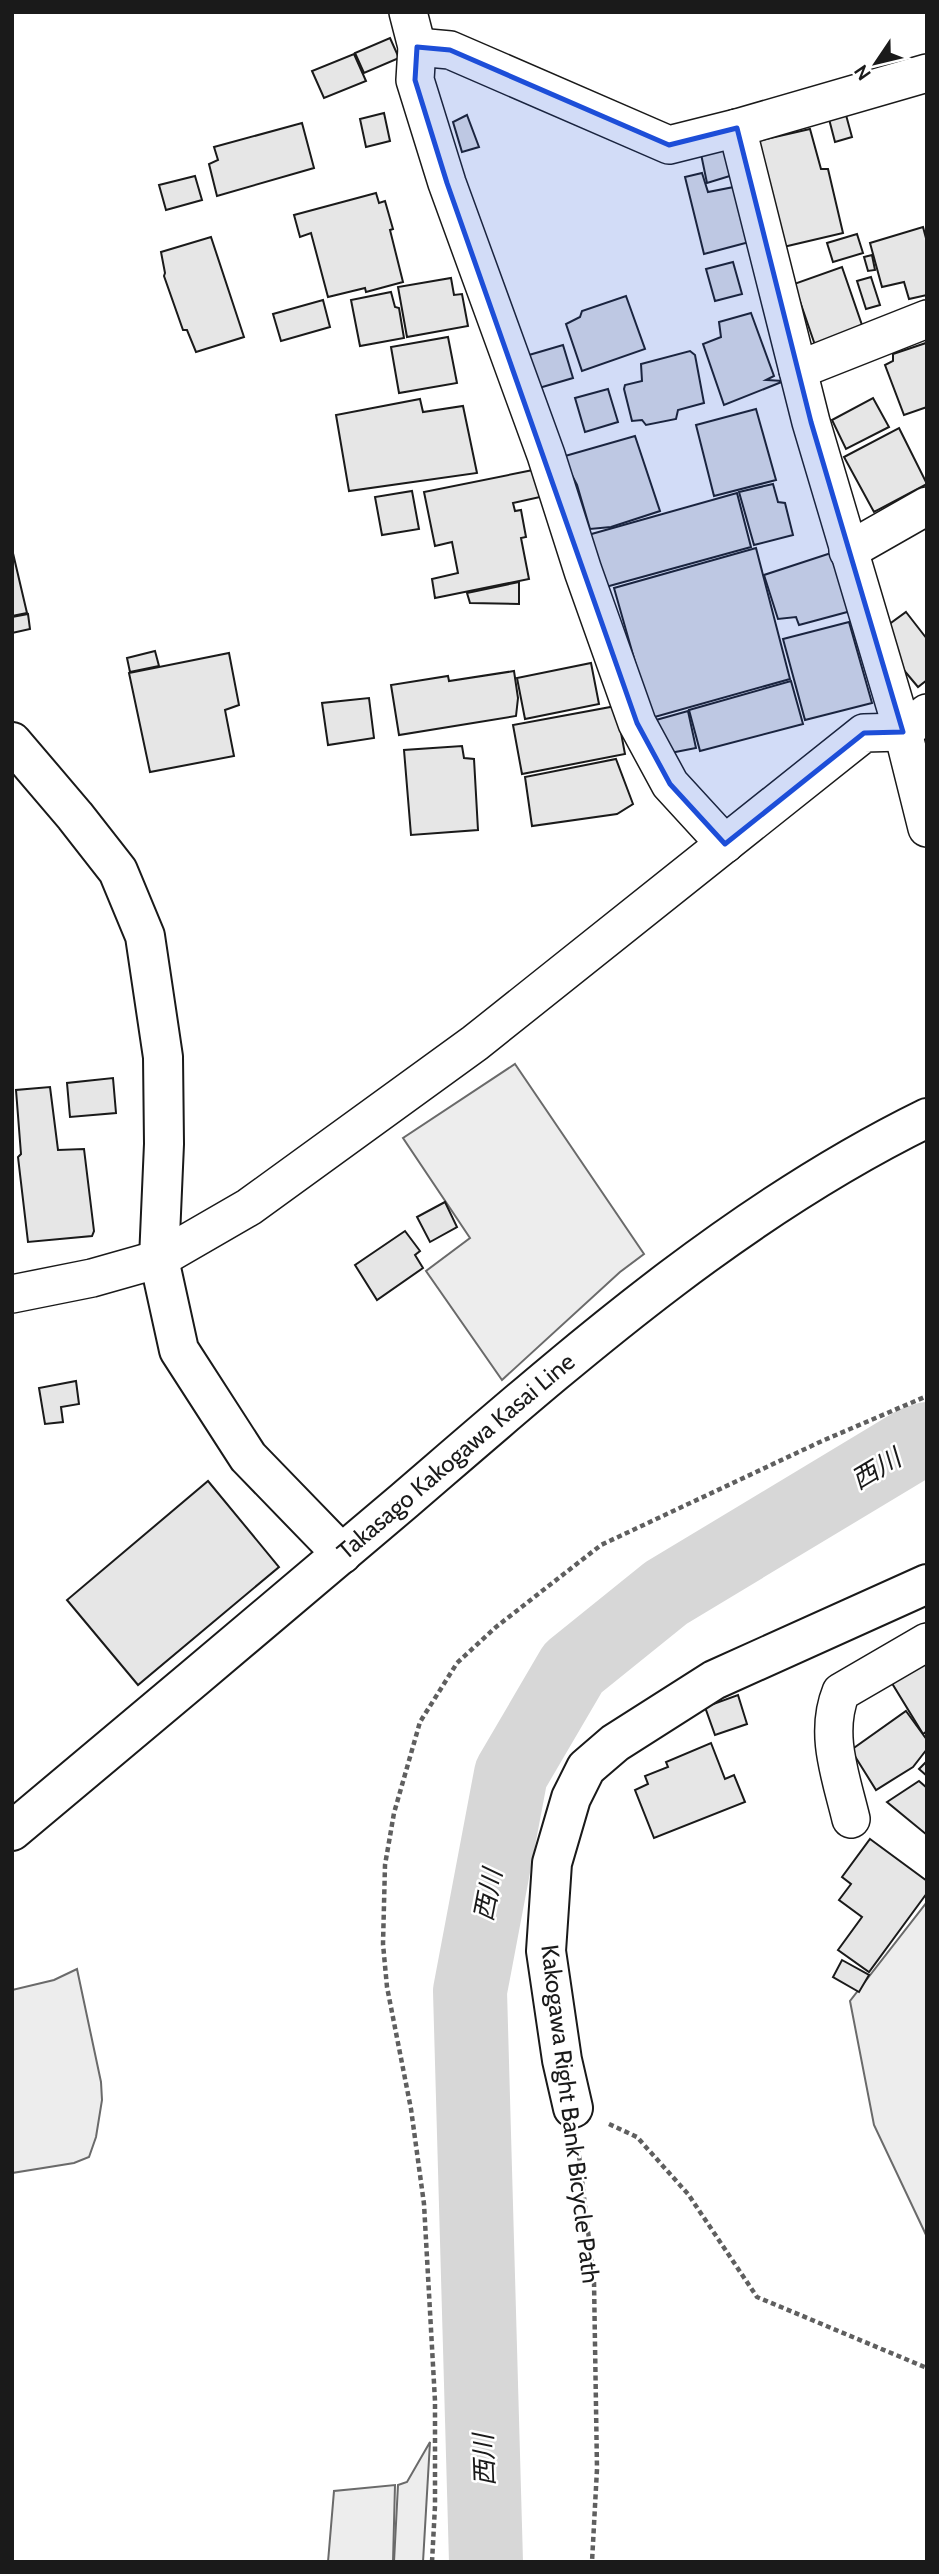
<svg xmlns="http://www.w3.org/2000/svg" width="939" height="2574" viewBox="0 0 939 2574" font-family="Cabin,'Noto Sans JP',sans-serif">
  <rect width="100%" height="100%" fill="#fff"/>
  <g fill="#ededed" stroke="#6a6a6a" stroke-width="2">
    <polygon points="515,1064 644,1254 620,1272 502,1380 426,1271 470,1238 403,1138"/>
    <polygon points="927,1902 927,2237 874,2125 850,2001"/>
    <polygon points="77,1969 101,2082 102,2100 96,2137 89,2157 74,2163 12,2173 12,1990 54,1980"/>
    <polygon points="430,2442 423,2562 394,2562 398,2485 407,2482"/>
    <polygon points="395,2485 393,2562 328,2562 334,2491"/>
  </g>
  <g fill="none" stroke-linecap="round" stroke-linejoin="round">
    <polyline stroke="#d7d7d7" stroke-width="74" points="486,2562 470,1991 511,1774 573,1668 666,1593 915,1443 927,1439"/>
  </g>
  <g fill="#e6e6e6" stroke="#1a1a1a" stroke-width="2">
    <polygon points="390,38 399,58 364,73 355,53"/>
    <polygon points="354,54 366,81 324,98 312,71"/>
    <polygon points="384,113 390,141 366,147 360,119"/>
    <polygon points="467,115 479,147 462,152 453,122"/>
    <polygon points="846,115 852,137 835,142 829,119"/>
    <polygon points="302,123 314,168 217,196 209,164 218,160 214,147"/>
    <polygon points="810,129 821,169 828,169 843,233 779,248 753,142"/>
    <polygon points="726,147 733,175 707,183 701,154"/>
    <polygon points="702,173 708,192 739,186 753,241 704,254 685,177"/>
    <polygon points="195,176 202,200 166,210 159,185"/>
    <polygon points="376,193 379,203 385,201 393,229 390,230 403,282 366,292 365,288 328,297 311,233 300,237 294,215"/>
    <polygon points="923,227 927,242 927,295 909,299 904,282 882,287 870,243"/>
    <polygon points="857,234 863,253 833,262 827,243"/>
    <polygon points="211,237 244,337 196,352 187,330 183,330 164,276 165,273 161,252"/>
    <polygon points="872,255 875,270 868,271 864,257"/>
    <polygon points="733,262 742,294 715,301 706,269"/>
    <polygon points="842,267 863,328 815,345 794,284"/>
    <polygon points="871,277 880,305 866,309 857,281"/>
    <polygon points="451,278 454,295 462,294 468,326 407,337 398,287"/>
    <polygon points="391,292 395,307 399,308 404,338 360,346 351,300"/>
    <polygon points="626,296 645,349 582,371 566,324 580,317 582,311"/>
    <polygon points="323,300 330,327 281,341 273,314"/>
    <polygon points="751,313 774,376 766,380 784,381 724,405 703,344 721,337 719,322"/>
    <polygon points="448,337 457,383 399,393 391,347"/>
    <polygon points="926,343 927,407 904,415 885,365 893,361 893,354"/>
    <polygon points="563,345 573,378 539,388 529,355"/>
    <polygon points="690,351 695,355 704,403 678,410 676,419 646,425 642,420 632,421 624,389 625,385 642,381 641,364"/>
    <polygon points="608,389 618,422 585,432 575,398"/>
    <polygon points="873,398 889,427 846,449 832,420"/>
    <polygon points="420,399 423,412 463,406 477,473 349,491 336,415"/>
    <polygon points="756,409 776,480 714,496 696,425"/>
    <polygon points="899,428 927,484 874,512 844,457"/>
    <polygon points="635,436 660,511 611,527 590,529 577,485 565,462 565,456"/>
    <polygon points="543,468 549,495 513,503 515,511 521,510 526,537 521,538 529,579 435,598 432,579 458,573 452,542 435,546 424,492"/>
    <polygon points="773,484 778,502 785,503 793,535 754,545 739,492"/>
    <polygon points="412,491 419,529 382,535 375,497"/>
    <polygon points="737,493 751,547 602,588 588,535"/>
    <polygon points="756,548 790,679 651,718 614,588"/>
    <polygon points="12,549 27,613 12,616"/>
    <polygon points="834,552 851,611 799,625 796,617 778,619 764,575"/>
    <polygon points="519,582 519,604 470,603 467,593"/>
    <polygon points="906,612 927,639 927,680 918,687 887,650 884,628"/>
    <polygon points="28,614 30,629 12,633 12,617"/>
    <polygon points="849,622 872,703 805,720 783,639"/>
    <polygon points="155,651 159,666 130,672 127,658"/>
    <polygon points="229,653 239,705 225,710 234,756 150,772 129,673"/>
    <polygon points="591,663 599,704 525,719 517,678"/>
    <polygon points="514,671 518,698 516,716 399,735 391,685 448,676 449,681"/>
    <polygon points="791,681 803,724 700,751 689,710"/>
    <polygon points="369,698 374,738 328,745 322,703"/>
    <polygon points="616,706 625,754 522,774 513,725"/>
    <polygon points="688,711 696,748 665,754 656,720"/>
    <polygon points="462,746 464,758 474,759 478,830 411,835 404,750"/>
    <polygon points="616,759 633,804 617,814 532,826 525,777"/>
    <polygon points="113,1078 116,1113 70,1117 67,1083"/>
    <polygon points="50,1087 58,1150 84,1149 94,1231 92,1236 28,1242 18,1157 21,1154 16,1090"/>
    <polygon points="445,1202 457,1227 430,1242 417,1217"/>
    <polygon points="405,1231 420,1251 415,1255 423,1268 377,1300 355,1265"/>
    <polygon points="76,1381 79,1404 61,1407 63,1422 45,1424 39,1388"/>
    <polygon points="208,1481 279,1567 138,1685 67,1600"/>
    <polygon points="927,1657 927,1731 923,1734 890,1680"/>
    <polygon points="738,1695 747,1724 715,1735 705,1707"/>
    <polygon points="906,1711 927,1740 927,1749 913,1767 876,1790 851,1750"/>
    <polygon points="711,1743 725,1779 734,1775 745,1802 654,1838 635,1790 648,1784 645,1776 668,1767 666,1762"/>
    <polygon points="927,1761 927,1776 919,1769"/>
    <polygon points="919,1781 927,1788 927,1835 887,1802"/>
    <polygon points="870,1839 927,1881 927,1893 869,1972 838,1950 862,1917 839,1900 851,1884 842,1877"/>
    <polygon points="842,1960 869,1975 859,1992 833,1977"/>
  </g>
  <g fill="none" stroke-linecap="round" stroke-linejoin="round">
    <g stroke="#1a1a1a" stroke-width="40">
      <g id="street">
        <polyline points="408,12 417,47 415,80 447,183 546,455 583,571 637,723 670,784 725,844"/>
        <polyline points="417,47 450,50 669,145 737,128 927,73"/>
        <polyline points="737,128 811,422 903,732 927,828"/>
        <polyline points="798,370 927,319"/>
        <polyline points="848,551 927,506"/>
        <polyline points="12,1294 92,1278 159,1259 249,1207 475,1043 864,733 903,732 927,713"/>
        <path d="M851 1819C841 1777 824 1734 841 1692L927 1642"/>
      </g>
    </g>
    <g stroke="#1a1a1a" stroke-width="42">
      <g id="secondary">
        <polyline points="12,742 75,816 118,871 145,936 163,1057 164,1144 159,1259 179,1350 248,1457 342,1554"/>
        <polyline points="573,2108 562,2060 546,1951 552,1863 571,1798 586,1768 615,1743 714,1680 927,1584"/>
      </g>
    </g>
    <g stroke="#1a1a1a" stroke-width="42">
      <g id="primary">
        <path id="s1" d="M12 1831C143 1721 275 1611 405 1500 569 1359 731 1214 927 1118"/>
      </g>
    </g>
    <g stroke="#5f5f5f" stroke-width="4.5" stroke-dasharray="5 3.5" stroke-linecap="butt">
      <polyline points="609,2124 637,2137 688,2194 757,2297 927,2368"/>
      <polyline points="578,2147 594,2281 597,2469 592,2562"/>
      <polyline points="432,2562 435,2506 435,2401 424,2204 411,2109 387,1987 383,1944 385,1865 394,1813 420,1722 457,1663 496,1627 601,1545 822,1441 927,1396"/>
    </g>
    <use href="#street" stroke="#fff" stroke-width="37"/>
    <use href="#secondary" stroke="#fff" stroke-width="38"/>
    <use href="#primary" stroke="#fff" stroke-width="38"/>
  </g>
  <path fill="#1d4ed8" fill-opacity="0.2" stroke="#1d4ed8" stroke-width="5" stroke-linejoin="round" d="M417 47 450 50 669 145 737 128 811 422 903 732 864 733 725 844 670 784 637 723 447 183 415 80Z"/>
  <g text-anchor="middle" stroke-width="5" stroke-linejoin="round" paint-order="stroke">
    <g font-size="24" fill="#1a1a1a" stroke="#fff">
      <text dy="8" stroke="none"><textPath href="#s1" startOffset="581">Takasago Kakogawa Kasai Line</textPath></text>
      <text transform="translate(570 2114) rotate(83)" y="8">Kakogawa Right Bank Bicycle Path</text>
    </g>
    <g font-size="26" font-style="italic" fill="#1a1a1a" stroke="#fff">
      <text transform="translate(876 1469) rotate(-31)" y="9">西川</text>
      <text transform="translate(488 1895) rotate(-79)" y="9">西川</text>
      <text transform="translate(484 2460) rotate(-92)" y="9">西川</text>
    </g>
  </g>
  <rect width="939" height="2574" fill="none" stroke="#1a1a1a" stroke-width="28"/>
  <g transform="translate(876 63) rotate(235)" stroke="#ffffff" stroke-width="5" paint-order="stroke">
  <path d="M0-5L12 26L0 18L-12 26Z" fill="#1a1a1a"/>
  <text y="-10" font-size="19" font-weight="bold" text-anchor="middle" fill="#1a1a1a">N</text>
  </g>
</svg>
